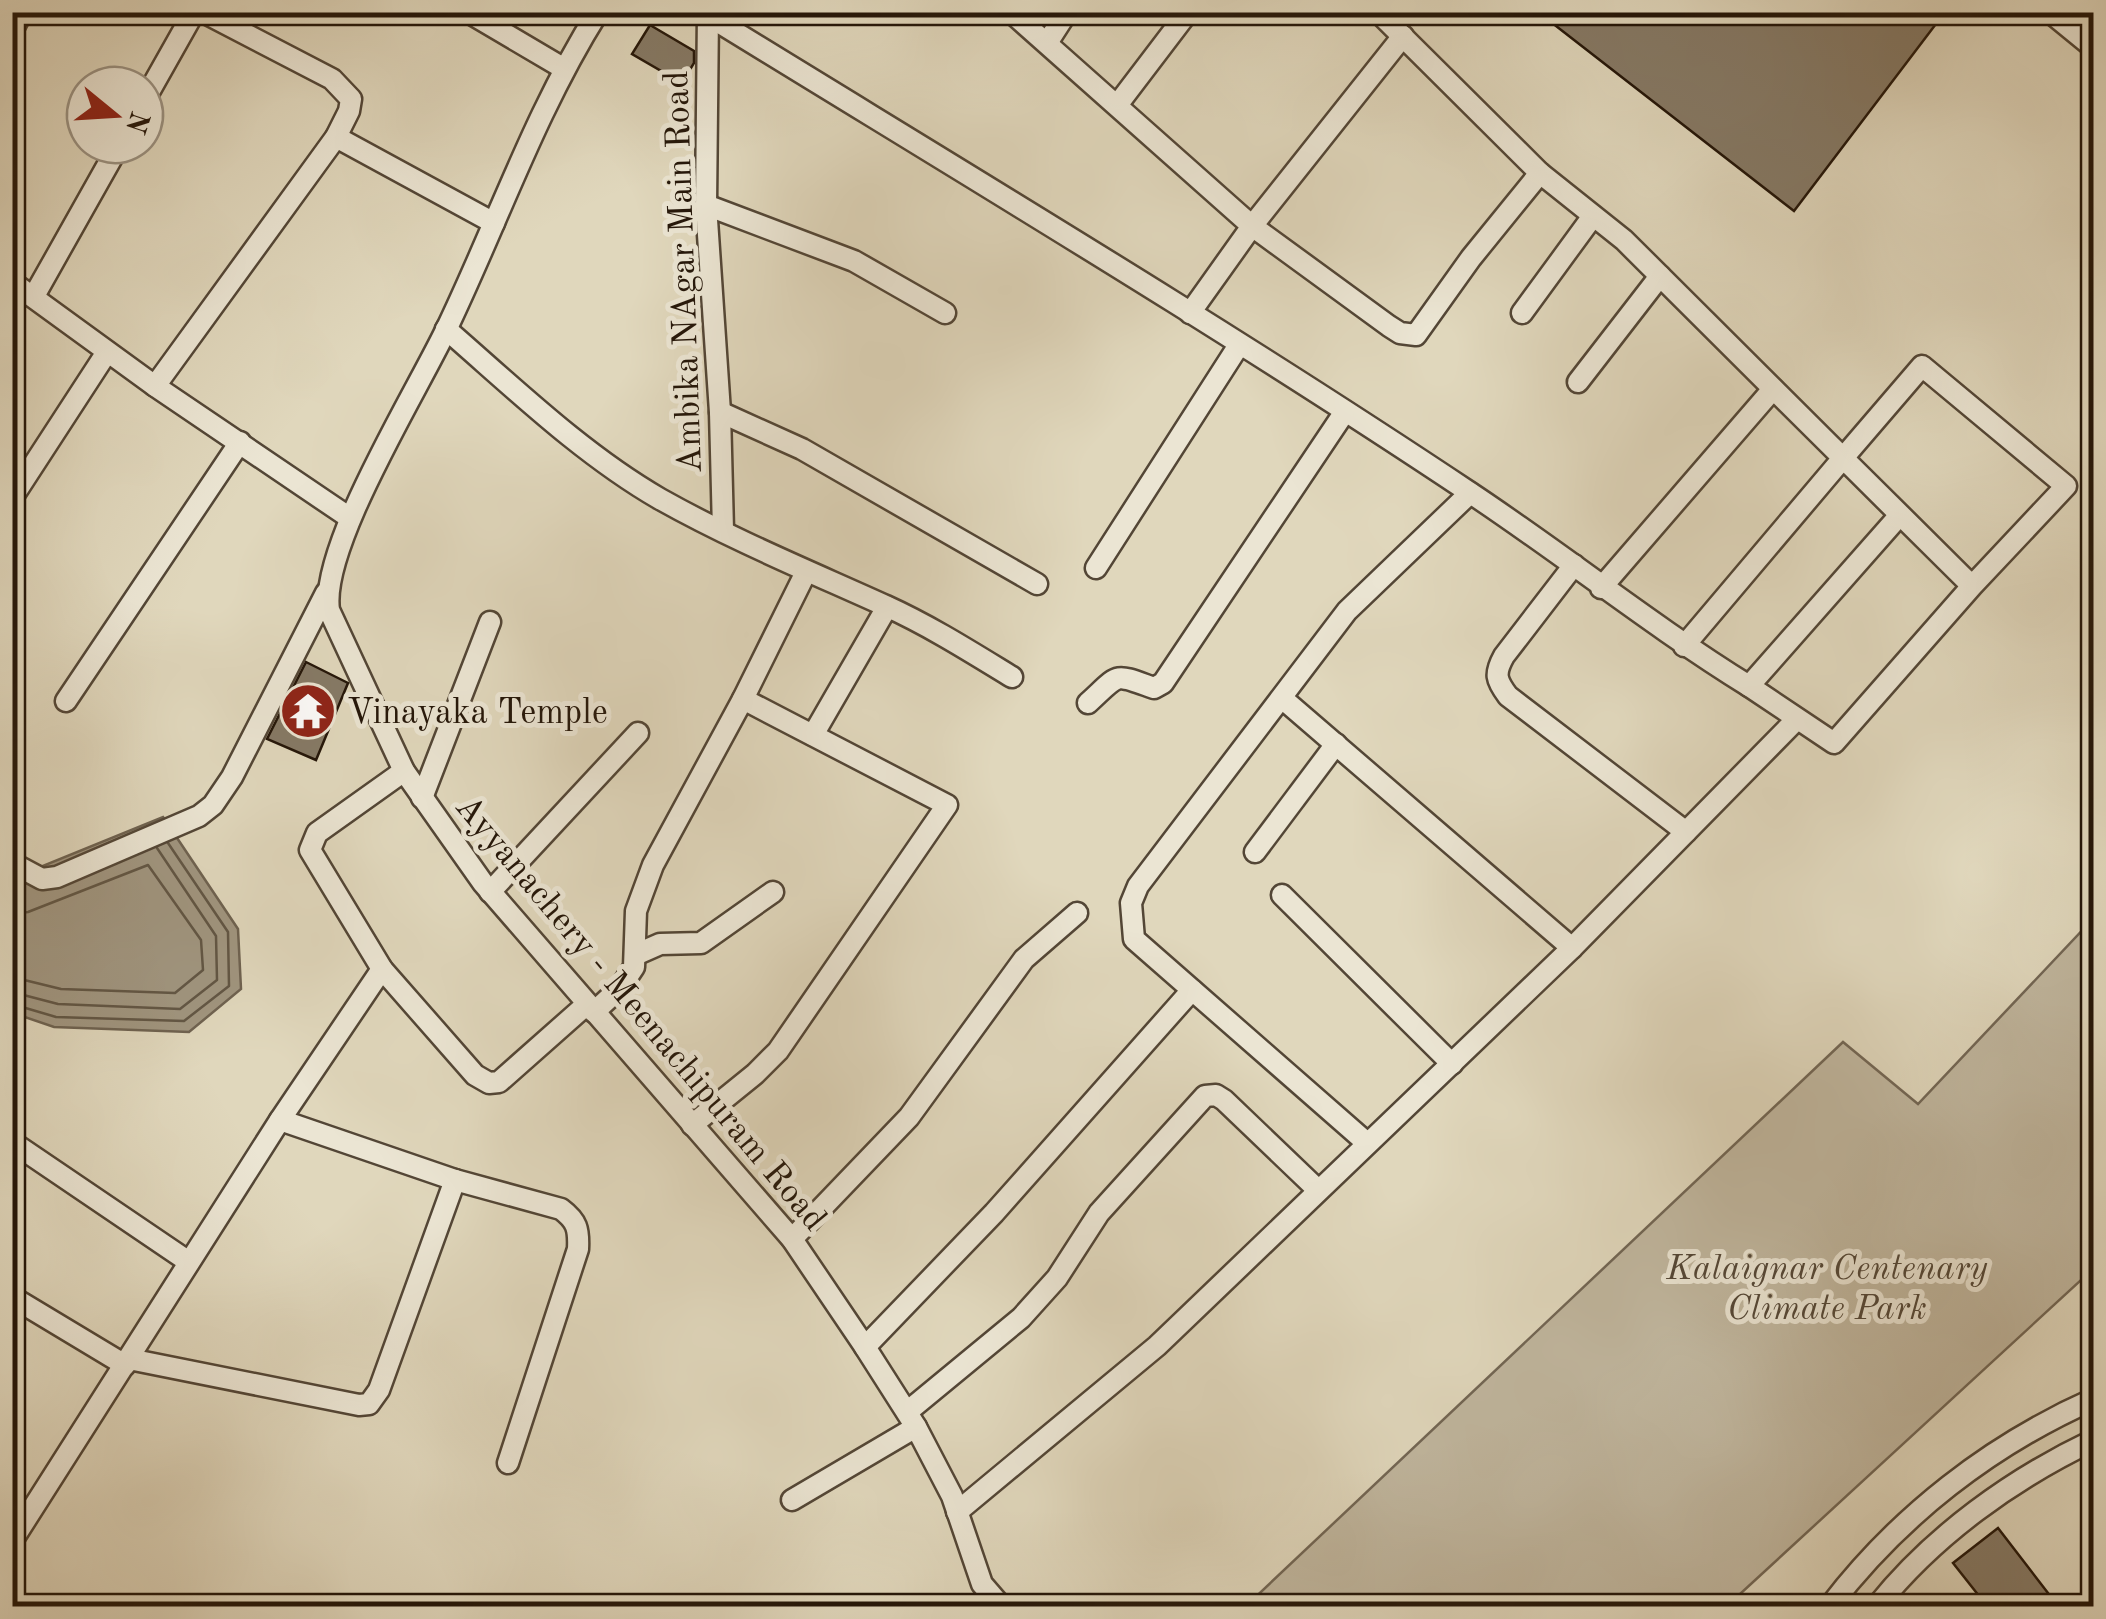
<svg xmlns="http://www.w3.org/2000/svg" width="2106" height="1619" viewBox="0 0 2106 1619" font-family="'Old Standard TT',serif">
  <rect width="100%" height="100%" fill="#e0d7bc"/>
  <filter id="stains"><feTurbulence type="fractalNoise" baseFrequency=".002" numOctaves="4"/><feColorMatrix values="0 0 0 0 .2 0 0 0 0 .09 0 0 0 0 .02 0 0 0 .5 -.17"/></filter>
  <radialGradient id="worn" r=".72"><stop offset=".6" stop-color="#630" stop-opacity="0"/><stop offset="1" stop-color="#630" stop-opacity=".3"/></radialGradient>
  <polygon fill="#c0b69e" stroke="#726654" stroke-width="2.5" points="2093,919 2093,1269 1727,1606 1246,1606 1843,1042 1918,1104"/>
  <polygon fill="#a0957f" stroke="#6e6250" stroke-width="2.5" points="163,817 238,929 241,989 189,1032 54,1027 13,1013 13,878"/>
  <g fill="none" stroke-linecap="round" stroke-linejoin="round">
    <g stroke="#625644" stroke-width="2.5">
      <polyline points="12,914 28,912 148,865 201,940 203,970 175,993 61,989 12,977"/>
      <polyline points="12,992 58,1004 180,1009 217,980 216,936 157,848"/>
      <polyline points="12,1004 56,1017 184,1021 229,986 228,932 168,843"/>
    </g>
  </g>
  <g fill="#867a66" stroke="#241609" stroke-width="2.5">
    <polygon points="1538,12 1945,12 1794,211"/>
    <polygon points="650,25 694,51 694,63 682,83 632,54"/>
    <polygon points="306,662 348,683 316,760 267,739"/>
    <polygon points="1998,1528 2058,1606 1987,1606 1953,1563"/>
  </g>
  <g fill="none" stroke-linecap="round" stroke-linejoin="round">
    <g stroke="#534636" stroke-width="25">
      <g id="minor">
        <polyline points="468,12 563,68"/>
        <path d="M598 12C535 112 497 224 446 330 416 393 320 547 329 610L404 771 483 883 792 1239 865 1347 916 1427 952 1496 982 1584 1001 1606"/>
        <polyline points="708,12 706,205 720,412 723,530"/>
        <polyline points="1011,12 1252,226 1190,313"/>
        <polyline points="1378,12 1540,173 1624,240 1843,458 1684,646"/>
        <polyline points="2050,12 2094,48"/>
        <path d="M707 15C962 172 1220 326 1469 492 1564 555 1652 626 1749 686L1899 516"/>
        <polyline points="12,31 22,12"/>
        <polyline points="1403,36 1252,226 1389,326 1400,333 1416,335 1471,258 1540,173"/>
        <polyline points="1047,43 1067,12"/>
        <polyline points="145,99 194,12"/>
        <polyline points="1118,104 1188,12"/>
        <polyline points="336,137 494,223"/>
        <polyline points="706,205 854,261 945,313"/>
        <polyline points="12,282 155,386 350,518"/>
        <polyline points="34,296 119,145"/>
        <polyline points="1522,313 1593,216"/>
        <path d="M446 329C514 388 582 454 660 499 733 540 811 572 886 606 930 626 971 652 1012 677"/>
        <polyline points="1578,382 1660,276"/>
        <polyline points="155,386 336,137 349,111 351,99 332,79 203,12"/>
        <polyline points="720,412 802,449 1037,584"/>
        <polyline points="12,498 107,352"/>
        <path d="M1574 565 1504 656C1494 674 1496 680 1508 696L1686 832"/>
        <polyline points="1096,568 1239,345"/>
        <polyline points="1601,588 1773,389"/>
        <polyline points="1749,686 1834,743 1972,586 2066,486 1922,366 1843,458 1972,586"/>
        <polyline points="1283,699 1572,948"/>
        <polyline points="66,701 240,442"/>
        <path d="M1088 703C1121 673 1112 673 1154 688L1163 683 1344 413"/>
        <polyline points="813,735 887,607"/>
        <polyline points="404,771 317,833 310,850 382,969 475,1075 489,1083 499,1082 586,1005"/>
        <polyline points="422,798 490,622"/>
        <polyline points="1255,852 1336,744"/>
        <polyline points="12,863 42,879 57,877 199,816 213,805 232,777 326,593"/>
        <polyline points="490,892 638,733"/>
        <polyline points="1282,895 1452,1064"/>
        <polyline points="635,955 660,944 701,943 773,892"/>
        <polyline points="594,1012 620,988 634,967 636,911 653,865 743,699 806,572"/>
        <path d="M280 1120 455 1180 561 1209C577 1221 579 1229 578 1249L508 1463"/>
        <polyline points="692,1125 755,1074 778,1051 947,805 743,699"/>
        <polyline points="12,1142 189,1262"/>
        <polyline points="1367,1143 1134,939 1131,903 1138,886 1347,611 1470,493"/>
        <polyline points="792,1239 909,1117 1024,959 1077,913"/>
        <polyline points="12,1297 125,1365"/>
        <polyline points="865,1347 994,1213 1192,990"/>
        <polyline points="129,1359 359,1405 369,1404 379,1390 455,1180"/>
        <polyline points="907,1412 1021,1318 1057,1278 1099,1213 1205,1096 1216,1095 1224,1100 1318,1190"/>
        <polyline points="792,1500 916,1427"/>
        <polyline points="957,1512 1157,1346 1572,948 1797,719"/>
        <polyline points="12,1541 280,1120 382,969"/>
        <path d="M1830 1606C1899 1516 1990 1445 2094 1399"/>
        <path d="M1877 1606C1934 1535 2012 1479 2094 1440"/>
      </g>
    </g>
    <g stroke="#241609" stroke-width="35">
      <polyline id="highway" points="2091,12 2094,14"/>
    </g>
    <use href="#minor" stroke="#ebe5d3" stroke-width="20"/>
    <use href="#highway" stroke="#e0d7bc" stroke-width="30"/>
  </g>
  <defs>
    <g id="temple-disc" transform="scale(2.875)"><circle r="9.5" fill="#8f2418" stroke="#ebe5d3"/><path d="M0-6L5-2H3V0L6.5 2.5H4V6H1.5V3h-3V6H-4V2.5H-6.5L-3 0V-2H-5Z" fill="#fff"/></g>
  </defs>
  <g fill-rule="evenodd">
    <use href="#temple-disc" x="308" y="711"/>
  </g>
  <g text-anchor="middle" stroke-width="10" stroke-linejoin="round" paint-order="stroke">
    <g font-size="35" fill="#241609" stroke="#ebe5d3">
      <text transform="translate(682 272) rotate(-92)" y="12">Ambika NAgar Main Road</text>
      <text transform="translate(642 1012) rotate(50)" y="12">Ayyanachery - Meenachipuram Road</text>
    </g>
    <g font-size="35" fill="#241609" stroke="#ebe5d3" text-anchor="start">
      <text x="347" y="723">Vinayaka Temple</text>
    </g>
    <g font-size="35" font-style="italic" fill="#534636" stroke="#ebe5d3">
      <text x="1827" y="1279">Kalaignar Centenary<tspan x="1827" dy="40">Climate Park</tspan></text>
    </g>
  </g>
  <rect width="2106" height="1619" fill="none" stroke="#e0d7bc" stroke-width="50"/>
  <rect x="15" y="15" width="2076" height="1589" fill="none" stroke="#241609" stroke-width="5"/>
  <rect x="25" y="25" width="2056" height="1569" fill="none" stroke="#241609" stroke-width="2.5"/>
  <g transform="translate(115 115) rotate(108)"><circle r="48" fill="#ebe5d3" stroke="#9b9282" stroke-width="2.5"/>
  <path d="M0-8L18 38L0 25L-18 38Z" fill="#8f2418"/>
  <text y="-15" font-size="28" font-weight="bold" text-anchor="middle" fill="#241609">N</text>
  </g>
  <rect width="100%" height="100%" filter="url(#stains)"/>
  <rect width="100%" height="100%" fill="url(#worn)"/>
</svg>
